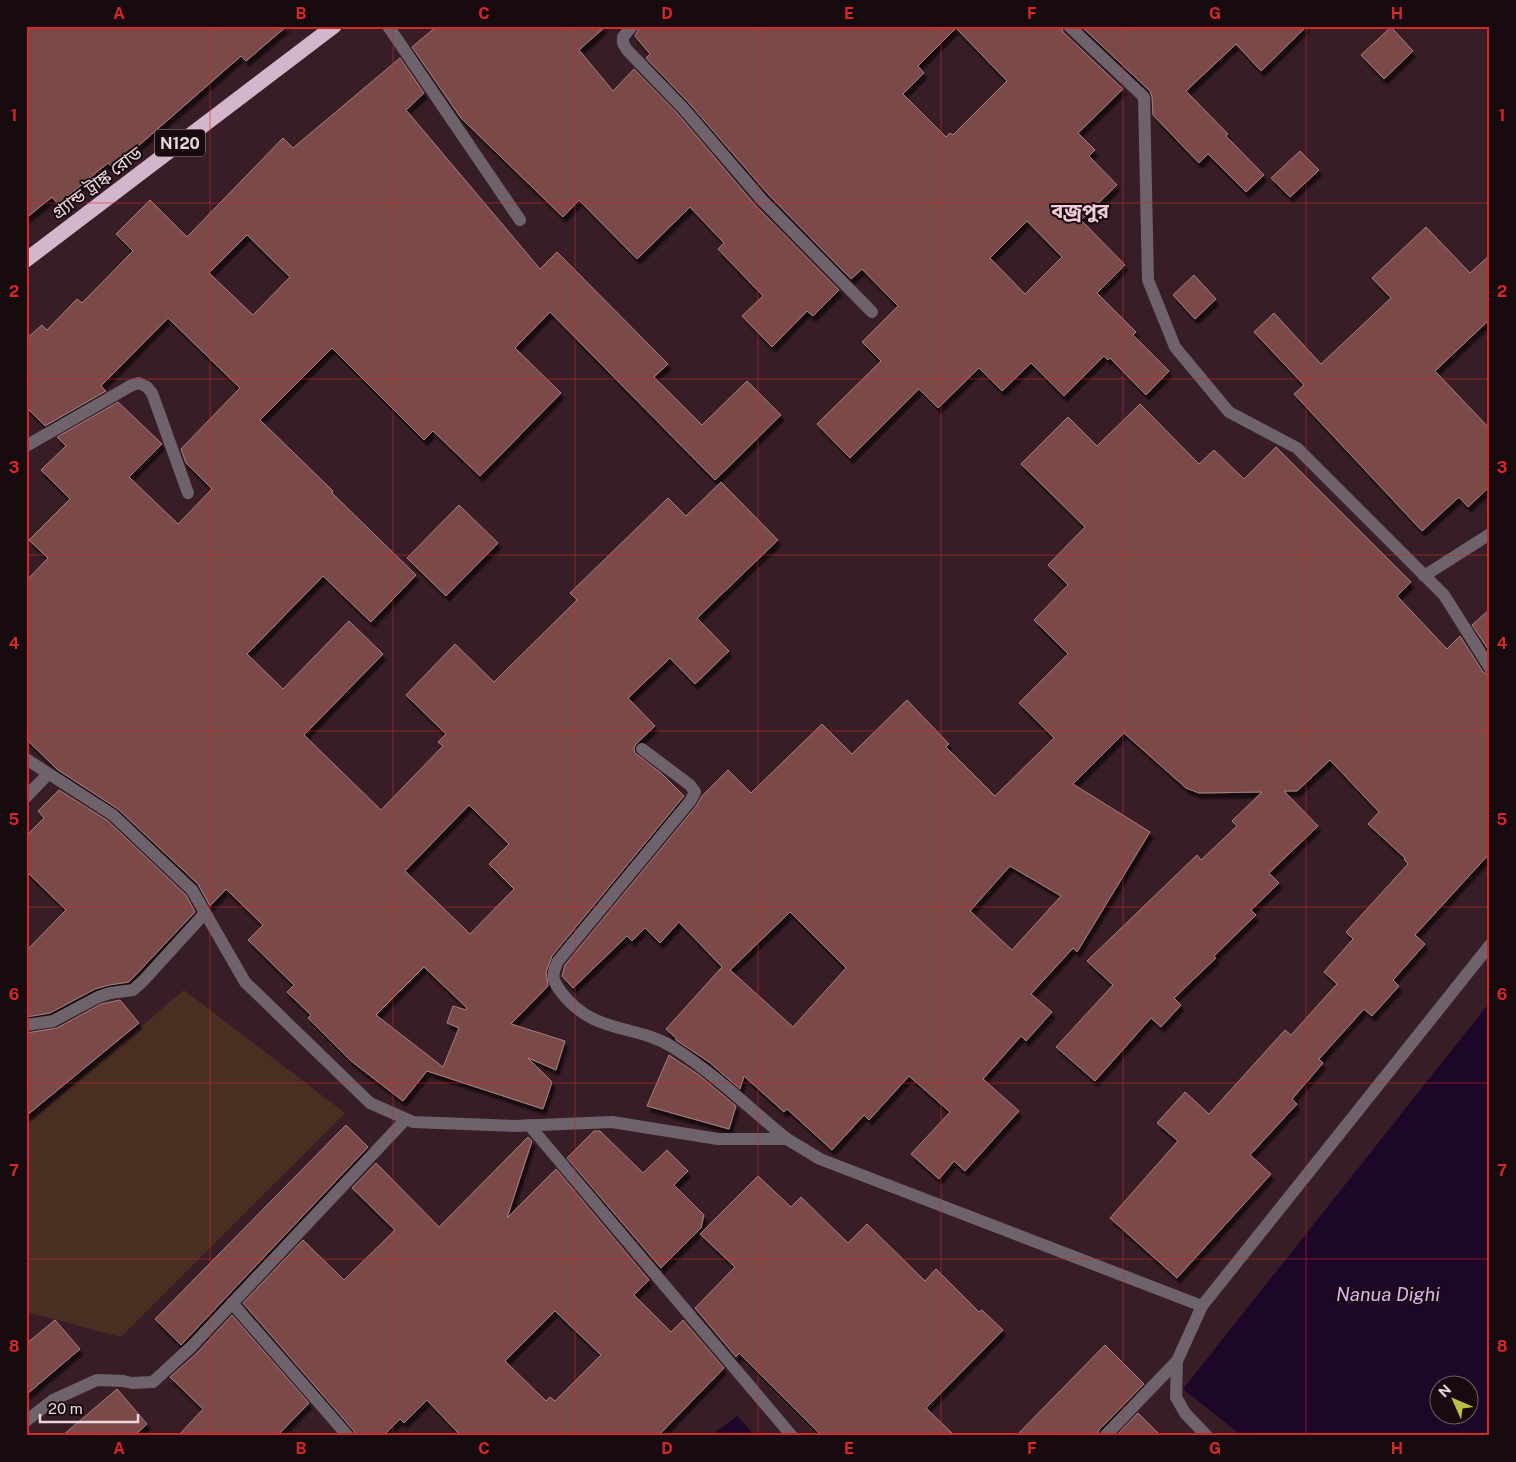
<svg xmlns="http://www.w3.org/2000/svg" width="1516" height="1462" viewBox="0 0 1516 1462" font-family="'Public Sans','Noto Sans Bengali',sans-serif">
  <defs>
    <filter id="shadow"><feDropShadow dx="3" dy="5.5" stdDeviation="1" flood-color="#0009"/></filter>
  </defs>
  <rect width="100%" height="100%" fill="#381d27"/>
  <polygon fill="#4a2e22" points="184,990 345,1113 121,1337 26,1312 26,1125"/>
  <g fill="#1d0729" fill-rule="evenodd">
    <path d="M1490 1002V1436H1242L1183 1389ZM1438 1384H1468V1414H1438Z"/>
    <polygon points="737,1416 755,1436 710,1436"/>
  </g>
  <g fill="#7b4949" stroke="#a68180" fill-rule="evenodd" filter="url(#shadow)">
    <polygon points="26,26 287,26 246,61 241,56 113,168 108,163 58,204 52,197 26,218"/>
    <polygon points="437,26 606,26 579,50 613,91 634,69 677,113 756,206 839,290 813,316 807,311 772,347 742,316 763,296 718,249 724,243 690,207 637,259 579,200 563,217 461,118 412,47"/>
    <path d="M640 26H1061L1063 32 1123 89 1078 133 1095 150 1089 156 1117 185 1081 220 1125 265 1097 293 1136 332 1133 335 1169 371 1146 395 1110 358 1108 360 1104 356 1064 396 1031 363 1002 391 979 368 938 408 919 389 850 458 817 424 881 361 862 342 898 306 862 269 851 279 768 194 689 103 646 58 650 54 635 36ZM956 28 1007 81 953 135 950 133 946 137 903 94 924 73 918 66ZM1027 221 1062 257 1025 294 990 258Z"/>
    <polygon points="1081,26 1307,26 1261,71 1236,44 1186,91 1228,134 1226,136 1264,175 1246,192 1208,154 1199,163 1153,115 1152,97 1150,91"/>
    <polygon points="1391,27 1413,51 1384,79 1361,55"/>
    <path d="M400 58 424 93 406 110 540 269 557 252 668 364 654 377 702 425 747 381 781 415 715 480 550 312 515 348 561 393 480 476 433 431 424 440 332 348 260 420 333 491 332 493 416 575 371 622 323 576 247 654 283 689 349 621 383 654 304 735 381 810 443 746 438 742 446 734 406 695 455 644 494 682 577 600 570 593 668 498 686 516 721 482 778 540 697 618 729 651 695 684 670 658 628 698 655 726 636 744 634 748 635 753 661 773 684 796 552 956 546 972 548 986 511 1024 565 1041 556 1070 528 1058 552 1082 543 1109 427 1071 403 1101 351 1061 308 1018 311 1015 287 992 294 985 248 940 263 925 226 889 210 906 198 884 118 809 58 770 26 739V581L48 558 29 540 70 499 41 470 66 446 57 437 118 402 162 444 129 477 178 524 212 489 186 463 181 449 240 388 168 318 101 386 106 391 45 426 26 407V339L42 325 47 330 77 299 82 303 133 251 116 234 150 200 187 237 283 138 293 148ZM247 235 290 277 253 315 209 273ZM469 805 509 844 489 864 514 889 470 934 405 871ZM424 967 467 1008 466 1010 453 1006 447 1023 459 1028 443 1067 376 1015Z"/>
    <polygon points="1300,151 1319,170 1290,197 1271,178"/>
    <polygon points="1426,227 1470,273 1490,255 1490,319 1435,371 1490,429 1490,486 1468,507 1459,497 1422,531 1294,394 1304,385 1254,332 1274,313 1321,364 1391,298 1372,278"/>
    <polygon points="1194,275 1216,299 1195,319 1173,295"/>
    <path d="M1140 404 1199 464 1214 450 1244 479 1276 447 1411 582 1397 596 1447 649 1460 636 1483 672 1490 676V853L1415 935 1425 944 1393 980 1399 986 1372 1016 1364 1009 1319 1059 1323 1063 1292 1099 1297 1104 1250 1155 1271 1174 1177 1278 1110 1218 1178 1141 1157 1123 1185 1092 1209 1114 1285 1030 1291 1035 1337 984 1324 972 1353 939 1346 932 1408 864 1404 859 1405 858 1368 824 1379 812 1330 760 1297 791H1284L1318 826 1269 873 1279 883 1251 910 1256 915 1214 956 1216 958 1174 998 1181 1005 1161 1027 1151 1018 1095 1081 1056 1047 1113 985 1087 961 1197 855 1201 860 1237 826 1232 821 1262 792 1199 793 1186 788 1124 733 1073 784 1150 832 1077 952 1073 948 1031 994 1052 1012 1026 1041 1021 1036 983 1079 1019 1111 965 1171 954 1161 939 1179 911 1154 950 1112 909 1076 869 1120 864 1115 832 1150 787 1109 784 1112 744 1076 740 1089 709 1062 676 1040V1038L666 1029 722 967 679 922 660 943 645 928 632 941 627 936 573 988 562 976 565 965 697 805 702 796 728 770 751 793 822 724 852 754 907 700 949 744 946 747 995 796 1054 738 1019 703 1068 654 1034 620 1068 585 1048 565 1085 527 1021 464 1068 417 1097 446ZM1010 866 1061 896 1012 950 970 911ZM790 912 846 968 793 1027 730 970Z"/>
    <polygon points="459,505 498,543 446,596 407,558"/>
    <polygon points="1490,609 1490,652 1472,625"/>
    <polygon points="59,790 108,821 186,895 195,912 129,982 109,985 95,989 50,1013 26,1017 26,951 66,910 26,871 26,836 44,818 38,811"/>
    <polygon points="120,1000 139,1023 26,1116 26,1033 57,1028 101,1004"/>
    <polygon points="669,1055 699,1075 736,1106 729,1129 647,1106"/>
    <polygon points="346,1125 368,1147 181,1345 155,1319"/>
    <polygon points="594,1131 600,1131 643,1173 667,1150 688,1171 674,1185 704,1215 701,1228 661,1268 567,1158"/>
    <path d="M528 1137 532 1141 507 1218 556 1169 649 1280 634 1295 671 1332 683 1320 724 1368 658 1436H461L427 1400 404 1423 400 1419 383 1436H356L354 1431 243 1303 303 1240 344 1280 395 1230 352 1188 376 1163 439 1227ZM555 1311 601 1355 555 1401 550 1397 546 1401 505 1361Z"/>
    <polygon points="758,1176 791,1207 801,1197 848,1243 867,1224 925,1281 936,1269 979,1312 982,1310 1003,1330 926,1408 955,1436 822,1436 739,1353 736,1357 695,1308 735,1267 700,1234"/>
    <polygon points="232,1315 309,1403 277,1436 178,1436 203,1409 170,1377 197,1353"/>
    <polygon points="55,1320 80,1349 26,1395 26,1344"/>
    <polygon points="1105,1345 1144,1384 1099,1430 1097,1436 1016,1436"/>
    <polygon points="117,1389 147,1424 134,1436 62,1436"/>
    <polygon points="1138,1413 1161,1436 1116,1436"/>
  </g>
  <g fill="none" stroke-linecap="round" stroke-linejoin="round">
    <g stroke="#6e636c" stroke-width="12">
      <polyline points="388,26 520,220"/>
      <polyline points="632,26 623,37 623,43 627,50 683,108 762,200 872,312"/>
      <polyline points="1069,26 1144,97 1148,280 1175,347 1229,412 1297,448 1444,595 1490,668"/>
      <polyline points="26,446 132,385 139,383 147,387 152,393 188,493"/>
      <polyline points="1424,576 1490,534"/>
      <path d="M642 749 690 785 695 792 691 800 558 961C551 975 552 980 561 992 595 1036 635 1023 674 1048 715 1074 750 1109 787 1139"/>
      <polyline points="26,759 113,815 192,890 245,982 370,1103 413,1122 514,1126 612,1122 718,1139 787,1139 820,1159 1202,1306"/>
      <polyline points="26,797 48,774"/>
      <polyline points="26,1025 53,1021 98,997 110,993 133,990 143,981 205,913"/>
      <polyline points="529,1125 792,1436"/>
      <polyline points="232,1303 348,1436"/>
      <polyline points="26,1421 53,1400 97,1380 123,1381 132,1383 153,1382 191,1347 406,1119"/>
      <polyline points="1105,1436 1177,1361"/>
      <polyline points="1207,1436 1185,1413 1176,1397 1177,1361 1202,1306 1490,945"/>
    </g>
    <polyline stroke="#d3b6cc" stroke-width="15" points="26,260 334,26"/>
  </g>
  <path fill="none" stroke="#d62828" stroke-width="1" stroke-opacity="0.55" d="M210 26V1436M393 26V1436M575 26V1436M758 26V1436M941 26V1436M1123 26V1436M1306 26V1436M26 203H1490M26 379H1490M26 555H1490M26 731H1490M26 907H1490M26 1083H1490M26 1259H1490"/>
  <g text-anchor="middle" stroke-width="4" stroke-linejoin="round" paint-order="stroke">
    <rect fill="#180b10" stroke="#ab999f" stroke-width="1" x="155" y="129.5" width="50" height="27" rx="4"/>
    <g font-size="16" font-weight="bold" fill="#ead6dc">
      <text x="180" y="149">N120</text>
    </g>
    <g font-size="18" fill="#ead6dc" stroke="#180b10">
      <text transform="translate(97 183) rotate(-37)" y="6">গ্র্যান্ড ট্রাঙ্ক রোড</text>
    </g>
    <g font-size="19" font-style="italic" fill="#dbb4f6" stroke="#180b10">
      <text x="1388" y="1301">Nanua Dighi</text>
    </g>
    <g font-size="20" font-weight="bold" fill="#f2ccd8" stroke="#180b10">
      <text x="1080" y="218">বজ্রপুর</text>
    </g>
  </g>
  <rect width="1516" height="1462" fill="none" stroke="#180b10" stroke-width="55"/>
  <g transform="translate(1454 1400) rotate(315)"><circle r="24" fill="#180b10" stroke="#6c5c62"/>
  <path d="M0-4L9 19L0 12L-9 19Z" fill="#bbc044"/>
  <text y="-8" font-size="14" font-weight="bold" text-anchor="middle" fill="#ead6dc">N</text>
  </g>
  <path d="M40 1414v8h98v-8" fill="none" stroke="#ead6dc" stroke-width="2.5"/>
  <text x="48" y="1414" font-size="15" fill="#ead6dc" stroke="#180b10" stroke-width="4" paint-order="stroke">20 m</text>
  <rect x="28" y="28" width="1460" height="1406" fill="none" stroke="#d62828" stroke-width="2"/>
  <g font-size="16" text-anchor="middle" font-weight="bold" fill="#d62828">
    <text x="119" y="19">A</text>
    <text x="301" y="19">B</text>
    <text x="484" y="19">C</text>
    <text x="667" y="19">D</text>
    <text x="849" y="19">E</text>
    <text x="1032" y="19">F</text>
    <text x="1215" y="19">G</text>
    <text x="1397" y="19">H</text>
    <text x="14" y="121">1</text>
    <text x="1502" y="121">1</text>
    <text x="14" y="297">2</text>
    <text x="1502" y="297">2</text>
    <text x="14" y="473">3</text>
    <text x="1502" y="473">3</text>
    <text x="14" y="649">4</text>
    <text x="1502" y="649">4</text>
    <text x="14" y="825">5</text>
    <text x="1502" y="825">5</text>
    <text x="14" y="1000">6</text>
    <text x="1502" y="1000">6</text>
    <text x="14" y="1176">7</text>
    <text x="1502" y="1176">7</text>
    <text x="14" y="1352">8</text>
    <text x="1502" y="1352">8</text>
    <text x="119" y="1454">A</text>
    <text x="301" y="1454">B</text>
    <text x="484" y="1454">C</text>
    <text x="667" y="1454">D</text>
    <text x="849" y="1454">E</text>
    <text x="1032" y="1454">F</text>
    <text x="1215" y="1454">G</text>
    <text x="1397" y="1454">H</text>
  </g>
</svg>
